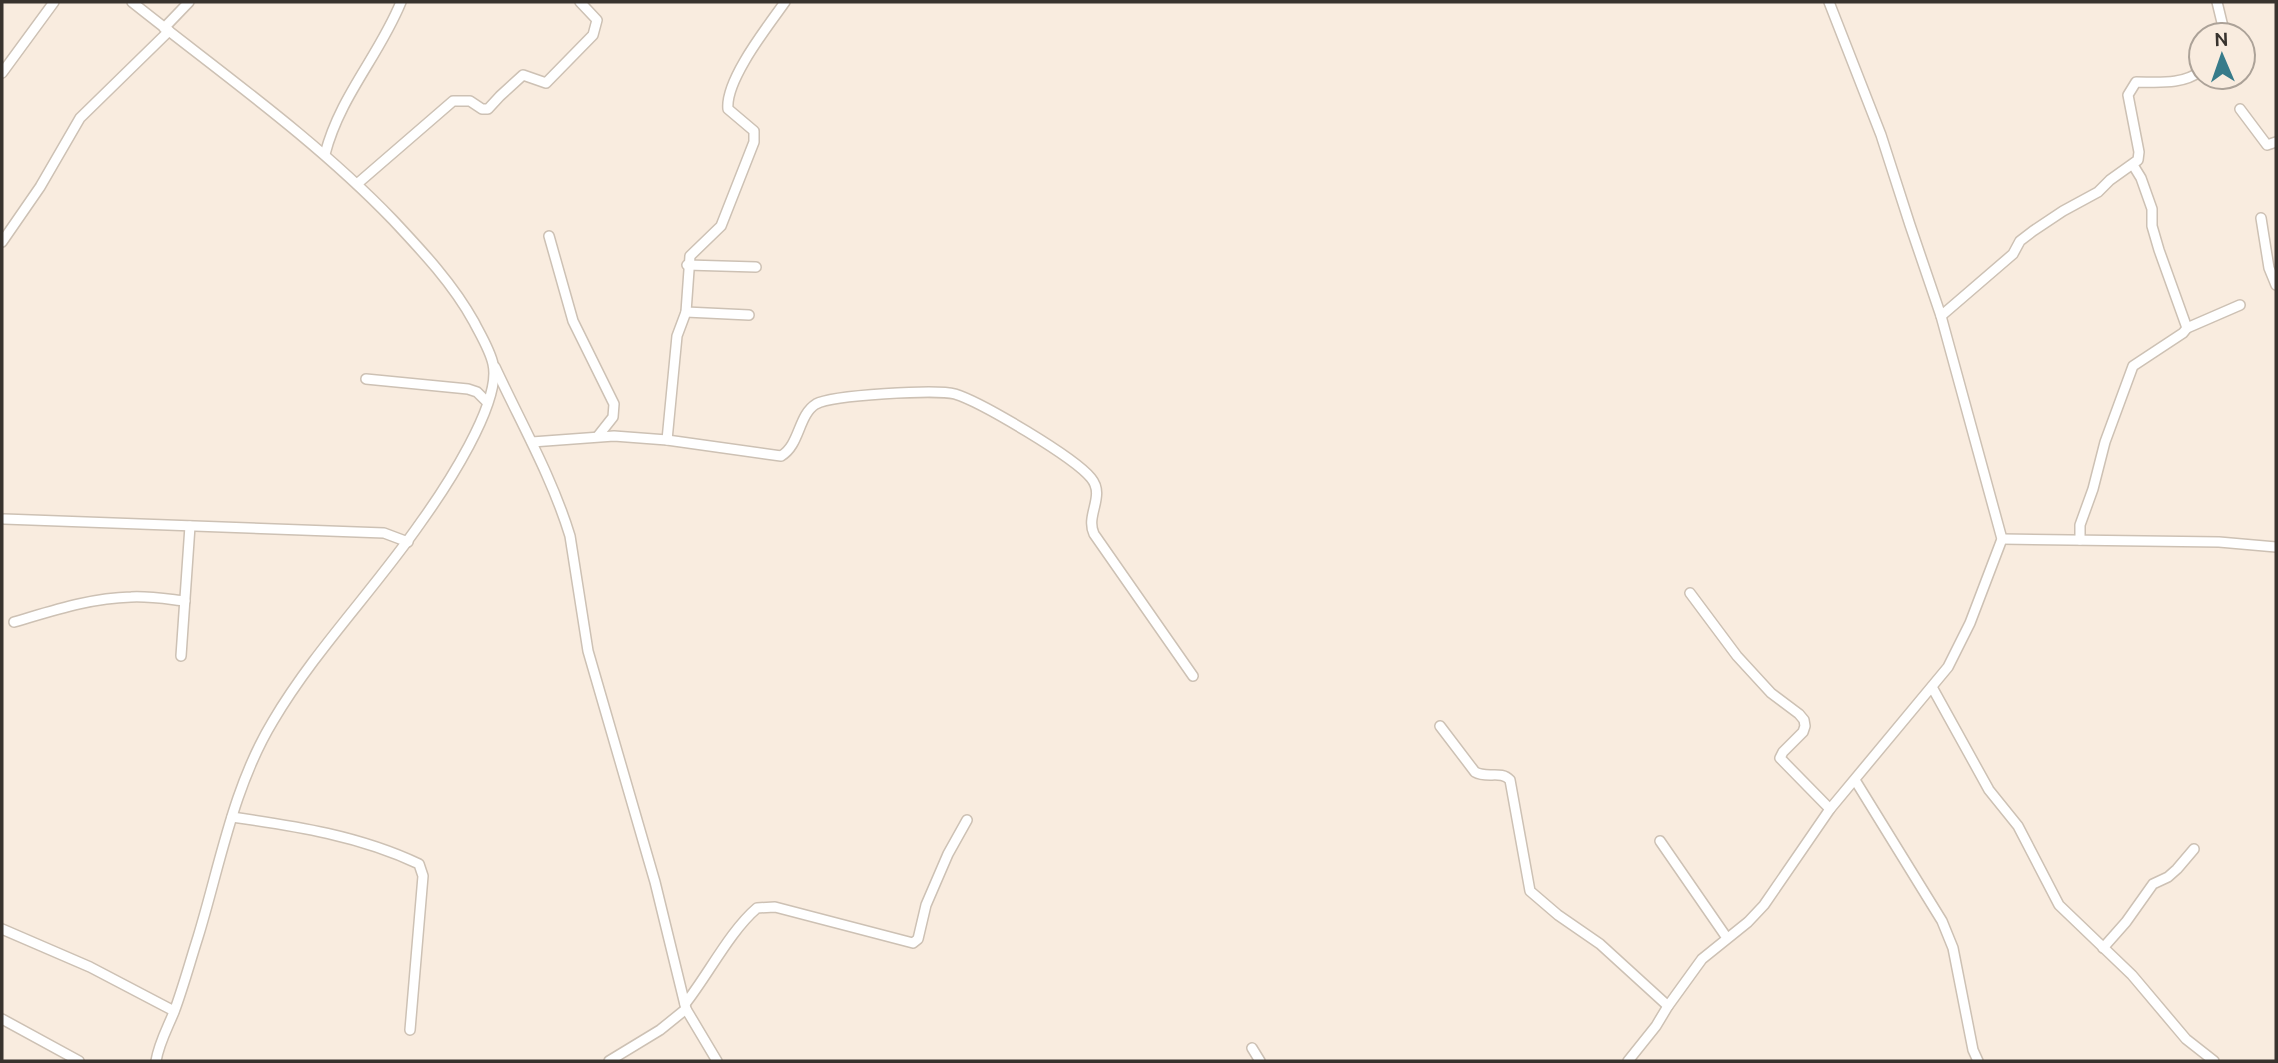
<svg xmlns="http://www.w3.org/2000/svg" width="2278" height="1063" viewBox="0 0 2278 1063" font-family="Ubuntu,sans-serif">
  <rect width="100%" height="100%" fill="#f9ecdf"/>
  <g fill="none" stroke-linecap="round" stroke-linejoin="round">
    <g stroke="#cdc1b4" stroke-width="12">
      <g id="minor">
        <path d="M132 2C221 73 314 138 393 220 423 252 453 284 474 322 480 334 490 350 493 364 502 403 444 490 421 522 374 590 315 650 273 721 233 787 220 865 198 937 190 962 183 988 174 1012 167 1029 159 1043 156 1061"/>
        <polyline points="2217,2 2225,35"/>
        <polyline points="164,28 189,2"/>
        <polyline points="2,73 54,2"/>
        <polyline points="2240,109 2267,145 2276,142"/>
        <path d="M325 154C340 96 379 56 401 2"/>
        <polyline points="357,184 453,101 470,101 482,109 488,109 500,96 523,75 546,83 593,35 597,20 580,2"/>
        <polyline points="2261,218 2269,268 2276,285"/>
        <polyline points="549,236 573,321 614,404 613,417 598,436"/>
        <polyline points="2,242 40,187 80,118 169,31"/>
        <polyline points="687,265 756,267"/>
        <polyline points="686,312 749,315"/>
        <path d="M1941 316 2013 254 2020 241 2033 231 2063 211 2098 192 2110 180 2138 160 2139 152 2128 95 2136 82C2159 82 2182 85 2201 71"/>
        <polyline points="2187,328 2240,305"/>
        <path d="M495 367C521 423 552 477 570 536L588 651 655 882 686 1009 717 1061"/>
        <polyline points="366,379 468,389 477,392 487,402"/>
        <path d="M667 440 677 336 686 312 690 256 721 226 754 142V131L728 109C725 80 768 26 785 2"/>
        <path d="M532 442 614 436 667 440 781 456C800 445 798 415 816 404 832 395 937 389 955 394 981 402 1074 457 1091 478 1106 496 1085 515 1094 534L1193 676"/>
        <polyline points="4,519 384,533 408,542"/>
        <polyline points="2002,539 2219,542 2276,547"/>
        <polyline points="2080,540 2080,525 2093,489 2105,442 2133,366 2183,333 2187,328 2159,250 2152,226 2152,209 2141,178 2133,165"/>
        <polyline points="1690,593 1737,656 1771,693 1799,714 1804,720 1805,726 1803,732 1783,752 1780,758 1830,809"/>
        <path d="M14 622C52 611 90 598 131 597 149 596 167 599 185 601"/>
        <polyline points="181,656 190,526"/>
        <polyline points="1932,687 1989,790 2018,826 2059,905 2132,975 2186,1039 2214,1061"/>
        <path d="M1440 726 1475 772C1487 779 1501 770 1510 780L1530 891 1558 915 1600 944 1668 1006"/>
        <polyline points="1855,780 1942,921 1953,948 1973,1050 1978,1061"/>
        <path d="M232 817C296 826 360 836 419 864L423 876 410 1030"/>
        <polyline points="1660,841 1727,938"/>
        <polyline points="2,929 90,967 174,1011"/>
        <polyline points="2103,948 2126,922 2153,884 2168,877 2177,869 2194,849"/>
        <path d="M685 1004C708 975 730 931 757 908L775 907 913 943 918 939 926 905 948 854 967 820"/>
        <polyline points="2,1019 79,1061"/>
        <polyline points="1252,1048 1260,1061"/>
        <polyline points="609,1061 660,1030 686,1009"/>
        <polyline points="1628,1061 1656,1026 1668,1006 1702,959 1748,922 1764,905 1830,809 1948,667 1970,623 2002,539 1941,316 1910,225 1881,135 1829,2"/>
      </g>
    </g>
    <use href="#minor" stroke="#fff" stroke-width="9"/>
  </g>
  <rect width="2278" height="1063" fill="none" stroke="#38332e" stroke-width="7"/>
  <g transform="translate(2222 56) rotate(358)"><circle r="33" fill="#f9ecdf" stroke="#aca298" stroke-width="2"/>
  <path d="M0-5L12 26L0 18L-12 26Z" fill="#377b8a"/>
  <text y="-10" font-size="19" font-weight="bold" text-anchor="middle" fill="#38332e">N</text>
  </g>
</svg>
